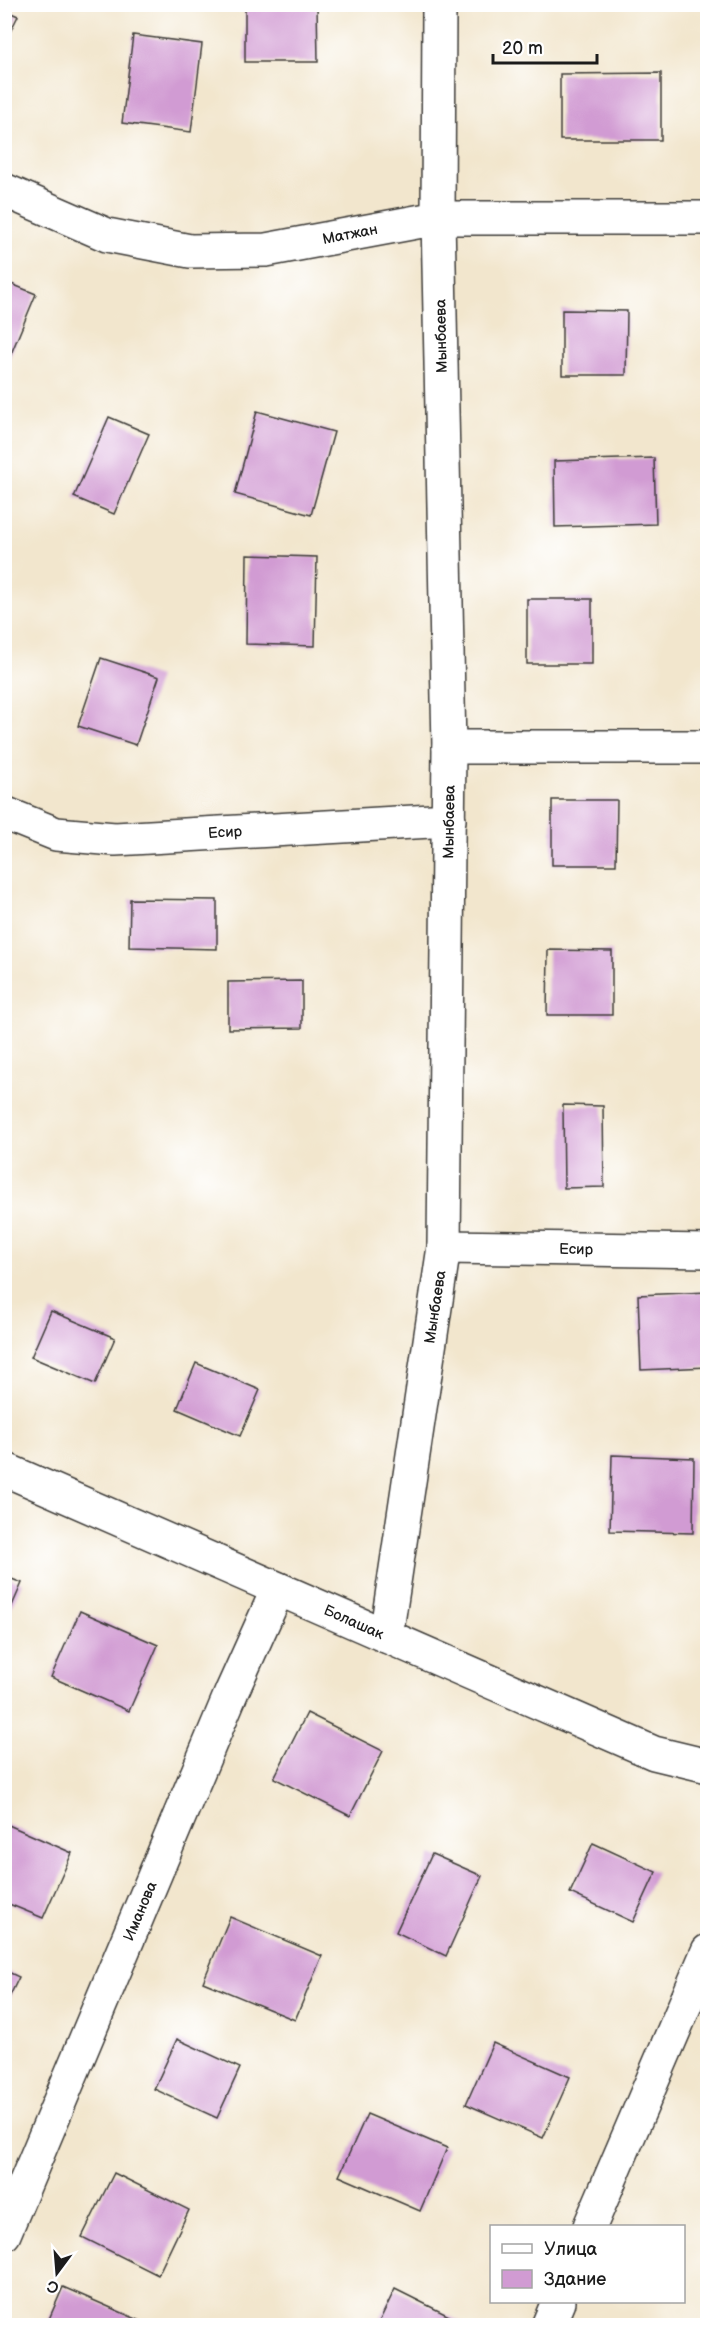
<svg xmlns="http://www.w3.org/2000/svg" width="712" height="2330" viewBox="0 0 712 2330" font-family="'Balsamiq Sans',sans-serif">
  <rect width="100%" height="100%" fill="#fff"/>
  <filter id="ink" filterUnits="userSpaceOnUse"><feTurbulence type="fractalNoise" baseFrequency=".0167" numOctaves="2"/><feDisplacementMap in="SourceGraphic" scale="12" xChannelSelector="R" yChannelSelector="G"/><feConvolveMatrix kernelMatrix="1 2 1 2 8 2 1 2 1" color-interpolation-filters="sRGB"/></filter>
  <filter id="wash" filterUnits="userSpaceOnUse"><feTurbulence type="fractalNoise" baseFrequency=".008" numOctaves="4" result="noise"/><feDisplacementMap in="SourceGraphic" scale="24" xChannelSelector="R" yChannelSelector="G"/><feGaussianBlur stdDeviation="1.35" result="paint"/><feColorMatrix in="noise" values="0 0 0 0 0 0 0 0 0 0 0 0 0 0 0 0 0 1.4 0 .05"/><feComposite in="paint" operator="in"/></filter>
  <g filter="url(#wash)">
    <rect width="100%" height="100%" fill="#f2e6cd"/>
    <g id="blocks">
      <g fill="#d19bd3">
        <polygon points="245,4 317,4 318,62 245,62"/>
        <polygon points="4,10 18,16 4,44"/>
        <polygon points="133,35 202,44 191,132 122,123"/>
        <polygon points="661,73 661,140 560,140 560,74"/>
        <polygon points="4,281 36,294 8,361 4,360"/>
        <polygon points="562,310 627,311 626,375 562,375"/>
        <polygon points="257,411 334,432 311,515 235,494"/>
        <polygon points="109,417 149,434 114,514 74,497"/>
        <polygon points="654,458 656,524 555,527 554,461"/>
        <polygon points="247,555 317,557 315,646 246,644"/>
        <rect x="527" y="599" width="65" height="65"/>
        <polygon points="101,658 159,677 136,745 78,726"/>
        <polygon points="552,800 617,800 616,865 552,865"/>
        <polygon points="130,899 217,900 217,949 129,947"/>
        <polygon points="548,950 612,951 612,1015 547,1015"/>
        <polygon points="302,981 302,1028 228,1029 228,982"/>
        <polygon points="563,1105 603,1106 604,1187 564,1188"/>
        <polygon points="708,1292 708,1367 641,1370 638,1295"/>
        <polygon points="51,1311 115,1338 95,1384 31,1357"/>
        <polygon points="196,1363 260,1390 240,1436 177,1409"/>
        <polygon points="612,1455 694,1458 693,1533 610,1531"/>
        <polygon points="4,1576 22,1583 4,1624"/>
        <polygon points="80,1611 158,1645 129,1711 51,1677"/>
        <polygon points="307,1713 383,1751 350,1816 274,1778"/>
        <polygon points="4,1823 72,1853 43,1918 4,1902"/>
        <polygon points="593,1843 656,1872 633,1922 570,1893"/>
        <polygon points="432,1854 482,1876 446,1956 396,1932"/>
        <polygon points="230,1917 322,1956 295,2020 203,1982"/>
        <polygon points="4,1970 19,1977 4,2008"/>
        <polygon points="177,2039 240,2068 217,2118 154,2089"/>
        <polygon points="493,2043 570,2077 543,2138 466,2104"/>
        <polygon points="367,2114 447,2148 420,2211 339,2176"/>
        <polygon points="114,2173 189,2210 158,2275 82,2237"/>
        <polygon points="63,2287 141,2321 139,2326 46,2326"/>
        <polygon points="395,2289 469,2326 377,2326"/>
      </g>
    </g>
  </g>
  <g filter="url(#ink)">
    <use href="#blocks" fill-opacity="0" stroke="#3c3a37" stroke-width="1.5"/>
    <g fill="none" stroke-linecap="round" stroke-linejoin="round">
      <g stroke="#3c3a37" stroke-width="36">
        <g id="minor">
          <polyline points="4,190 107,235 190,251 266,250 438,218 708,218"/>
          <polyline points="449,747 708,747"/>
          <polyline points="4,813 56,834 115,839 449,820"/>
          <polyline points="444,1247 708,1251"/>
          <polyline points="4,1469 654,1753 708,1766"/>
          <polyline points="386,1636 444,1247 449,747 438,218 439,4"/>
          <polyline points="590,2226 708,1951"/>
          <polyline points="4,2234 232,1691 278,1589"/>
          <polyline points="548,2326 558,2302"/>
        </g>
      </g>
      <use href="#minor" stroke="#fff" stroke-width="33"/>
    </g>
  </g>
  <g text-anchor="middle" stroke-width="6" stroke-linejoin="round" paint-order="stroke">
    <g font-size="15" fill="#1c1c1c" stroke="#fff">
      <text transform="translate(350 234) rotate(-11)" y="5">Матжан</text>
      <text transform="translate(441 336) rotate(-91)" y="5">Мынбаева</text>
      <text transform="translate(449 822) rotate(-89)" y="5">Мынбаева</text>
      <text transform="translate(225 832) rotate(-3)" y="5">Есир</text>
      <text transform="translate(576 1249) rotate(1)" y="5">Есир</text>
      <text transform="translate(435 1307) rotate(-81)" y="5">Мынбаева</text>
      <text transform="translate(354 1622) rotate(24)" y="5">Болашак</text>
      <text transform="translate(140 1911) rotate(-67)" y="5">Иманова</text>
    </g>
  </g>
  <rect width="712" height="2330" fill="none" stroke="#fff" stroke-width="24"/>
  <rect x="490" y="2225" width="195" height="78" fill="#ffffff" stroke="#a4a4a4" stroke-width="1.5"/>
  <rect x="502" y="2244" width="30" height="9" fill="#ffffff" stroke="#a4a4a4" stroke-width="1.5"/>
  <text x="544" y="2255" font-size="18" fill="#1c1c1c">Улица</text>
  <rect x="502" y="2270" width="30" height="18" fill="#d19bd3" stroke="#a4a4a4" stroke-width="1.5"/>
  <text x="544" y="2285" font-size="18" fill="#1c1c1c">Здание</text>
  <g transform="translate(57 2273) rotate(196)" stroke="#ffffff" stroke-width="4.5" paint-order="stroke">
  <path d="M0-4.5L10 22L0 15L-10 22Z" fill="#1c1c1c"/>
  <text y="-9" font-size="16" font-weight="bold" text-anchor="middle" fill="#1c1c1c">С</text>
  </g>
  <path d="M493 54v9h104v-9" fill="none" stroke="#1c1c1c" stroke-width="3"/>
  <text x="502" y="54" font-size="18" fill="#1c1c1c" stroke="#ffffff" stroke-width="4.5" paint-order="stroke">20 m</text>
</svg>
